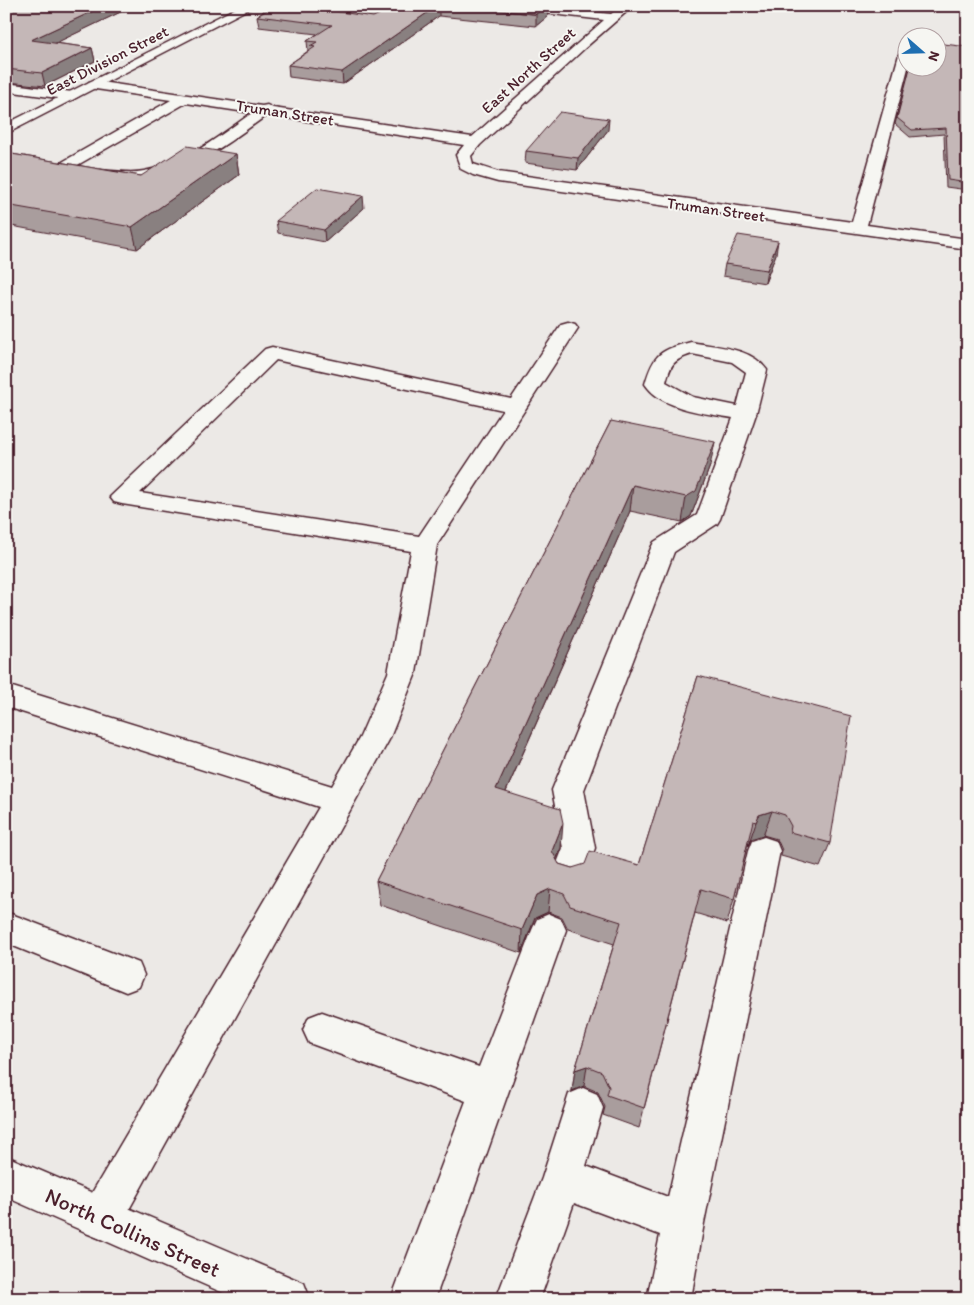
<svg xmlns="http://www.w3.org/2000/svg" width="974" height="1305" viewBox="0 0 974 1305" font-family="Itim,sans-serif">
  <rect width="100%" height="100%" fill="#ece9e6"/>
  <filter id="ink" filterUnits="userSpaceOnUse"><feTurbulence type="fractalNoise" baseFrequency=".02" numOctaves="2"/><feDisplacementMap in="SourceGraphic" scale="10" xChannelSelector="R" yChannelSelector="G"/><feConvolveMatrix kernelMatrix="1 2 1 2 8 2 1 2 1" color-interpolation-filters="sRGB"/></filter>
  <g filter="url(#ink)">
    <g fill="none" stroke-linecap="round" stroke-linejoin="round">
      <g stroke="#4a1f2b" stroke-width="3">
        <g id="minor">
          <path d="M504 6H540L611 14 621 6H633L585 48 480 145 471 156 473 164 498 172 852 222 900 51 906 47 908 68 867 225 968 239V249L498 182 473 175 461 169 456 155 464 145 267 115C217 151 162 195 96 178L93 175 96 172 101 170C115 171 130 174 144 171 185 164 219 136 252 113L186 103 67 171H57L54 168 57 165 171 100 89 88 87 85 89 82 94 81 262 106 267 105 273 108 472 137 604 20 509 9Z"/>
          <polygon points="6,83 72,92 79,96 72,100 6,91"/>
          <path d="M568 322 575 324 578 328 437 545 416 673 389 740 116 1233 101 1239 86 1233 80 1218 86 1203 319 807 6 707V685L332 786 360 737 388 673 411 551 122 504 114 502 110 497 265 349 272 347 511 399 561 324ZM276 360 503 410 419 536 140 493Z"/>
          <path d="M691 342C716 347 751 347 767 370L756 414 720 519 717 524 674 552 584 790 595 848 581 886 569 890 557 886 552 876 563 848 552 790 651 548 654 542 697 515 733 418C705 413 662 410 645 384 654 353 660 350 691 342ZM692 354 732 362 746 372 737 406 693 397 666 382C671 364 673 360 692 354Z"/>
          <polygon points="764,837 776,841 780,851 704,1223 691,1299 647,1299 660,1235 574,1203 540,1299 496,1299 542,1178 569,1094 583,1088 597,1094 603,1108 586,1166 668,1197 748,851 752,841"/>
          <polygon points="6,912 139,963 144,975 139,987 126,992 6,943"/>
          <polygon points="549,914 561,919 566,930 435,1299 391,1299 466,1101 309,1043 303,1030 309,1017 322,1012 479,1067 532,930 537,919"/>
        </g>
      </g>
      <g stroke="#4a1f2b" stroke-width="3">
        <g id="major">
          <polygon points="240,6 254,6 6,134 6,124"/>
          <polygon points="6,1156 304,1283 310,1299 237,1299 6,1197"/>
        </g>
      </g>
      <use href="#minor" fill="#f6f6f2" fill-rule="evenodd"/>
      <use href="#major" fill="#f6f6f2" fill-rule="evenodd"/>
    </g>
    <g fill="#a99d9d" stroke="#4a1f2b">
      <polygon points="6,6 133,6 55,43 92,48 95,61 45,86 8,82 12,94 6,97"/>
      <polygon points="262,6 494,6 490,9 548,16 536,26 439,16 343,84 289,77 288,65 308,51 307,41 317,34 259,27 257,16 263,12"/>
      <polygon points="918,6 968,6 968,12"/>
      <polygon points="968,47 968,190 946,187 944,134 910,137 895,124 910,68"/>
      <polygon points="608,130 577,170 525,163 526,151"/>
      <polygon points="6,153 141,176 236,154 239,175 137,249 6,225"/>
      <polygon points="364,208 325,242 278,233 276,221"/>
      <polygon points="776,254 765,283 723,276 725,264"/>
      <polygon points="611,421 710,466 691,516 682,522 630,511 506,792 561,848 556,860 559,864 572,868 639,865 698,676 830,843 820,867 781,856 782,850 777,839 763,835 751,839 748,846 747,846 734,899 727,923 695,913 639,1128 603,1115 605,1107 598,1092 584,1086 572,1091 575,1070 614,944 568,929 562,917 548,912 535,918 521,953 380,905 376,881"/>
    </g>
    <g fill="#898080" stroke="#4a1f2b">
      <polygon points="104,6 133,6 35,53 31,40"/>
      <polygon points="437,6 439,6 439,16 343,84 342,72"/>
      <polygon points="481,6 494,6 489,10 481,9"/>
      <polygon points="546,6 548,6 548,16 536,26 536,14"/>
      <polygon points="92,48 95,61 45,86 42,73"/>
      <polygon points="8,80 12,94 6,97 6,81"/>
      <polygon points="609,119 608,130 577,170 578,158"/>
      <polygon points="236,154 239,175 137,249 132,227"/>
      <polygon points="363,196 364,208 325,242 324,230"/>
      <polygon points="778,241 776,254 765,283 767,270"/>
      <polygon points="715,442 710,466 691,516 682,522 686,497"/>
      <polygon points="633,485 630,511 496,814 496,789"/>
      <polygon points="772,811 763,835 751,839 748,846 756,822 759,815"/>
      <polygon points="563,823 561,848 550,875 552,851"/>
      <polygon points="550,889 548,912 535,918 521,953 522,930 537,895"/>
      <polygon points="587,1066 584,1086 572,1091 575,1070"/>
    </g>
    <g fill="#c4b7b7" stroke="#4a1f2b">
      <polygon points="6,6 104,6 31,40 92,48 42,73 6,69"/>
      <polygon points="274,6 301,6 373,17 380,14 380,11 374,8 364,6 437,6 342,72 288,65 315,47 310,46 317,42 307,41 332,25 257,16"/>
      <polygon points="451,6 482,6 485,9 493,9 497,6 546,6 536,14"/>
      <polygon points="936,43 968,47 968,183 948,180 946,128 912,130 897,118 910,68 936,68"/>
      <polygon points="560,112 609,119 578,158 526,151"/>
      <polygon points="187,146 236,154 132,227 6,205 6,153 141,176"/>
      <polygon points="317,188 363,196 324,230 276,221"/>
      <polygon points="738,235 778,241 767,270 725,264"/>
      <polygon points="611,421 715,442 696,491 686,497 633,485 496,789 560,809 563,823 552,851 559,864 572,868 585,864 590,851 639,865 698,676 851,716 830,843 790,832 791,826 785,815 772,811 759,815 756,822 753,821 734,899 701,889 644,1108 607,1095 609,1087 602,1072 587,1066 575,1070 621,922 570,906 564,894 550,889 537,895 522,930 376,881"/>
    </g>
  </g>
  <g text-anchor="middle" stroke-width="4" stroke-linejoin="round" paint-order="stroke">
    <g font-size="16" fill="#4a1f2b" stroke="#f6f6f2">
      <text transform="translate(107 60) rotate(-27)" y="6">East Division Street</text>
      <text transform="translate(528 70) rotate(-42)" y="6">East North Street</text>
      <text transform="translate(285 112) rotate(9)" y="6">Truman Street</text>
      <text transform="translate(716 209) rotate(8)" y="6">Truman Street</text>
    </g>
    <g font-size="22" fill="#4a1f2b" stroke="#f6f6f2">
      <text transform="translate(133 1232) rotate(24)" y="8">North Collins Street</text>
    </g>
  </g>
  <rect width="974" height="1305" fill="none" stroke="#f6f6f2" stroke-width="25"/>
  <rect x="12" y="12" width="949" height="1280" fill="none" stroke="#4a1f2b" stroke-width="2" filter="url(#ink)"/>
  <g transform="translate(922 52) rotate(110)"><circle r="24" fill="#f6f6f2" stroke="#b1a0a2"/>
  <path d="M0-4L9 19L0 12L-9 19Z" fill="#1f6fb2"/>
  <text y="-8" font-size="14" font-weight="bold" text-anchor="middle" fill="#4a1f2b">N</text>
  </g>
</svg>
